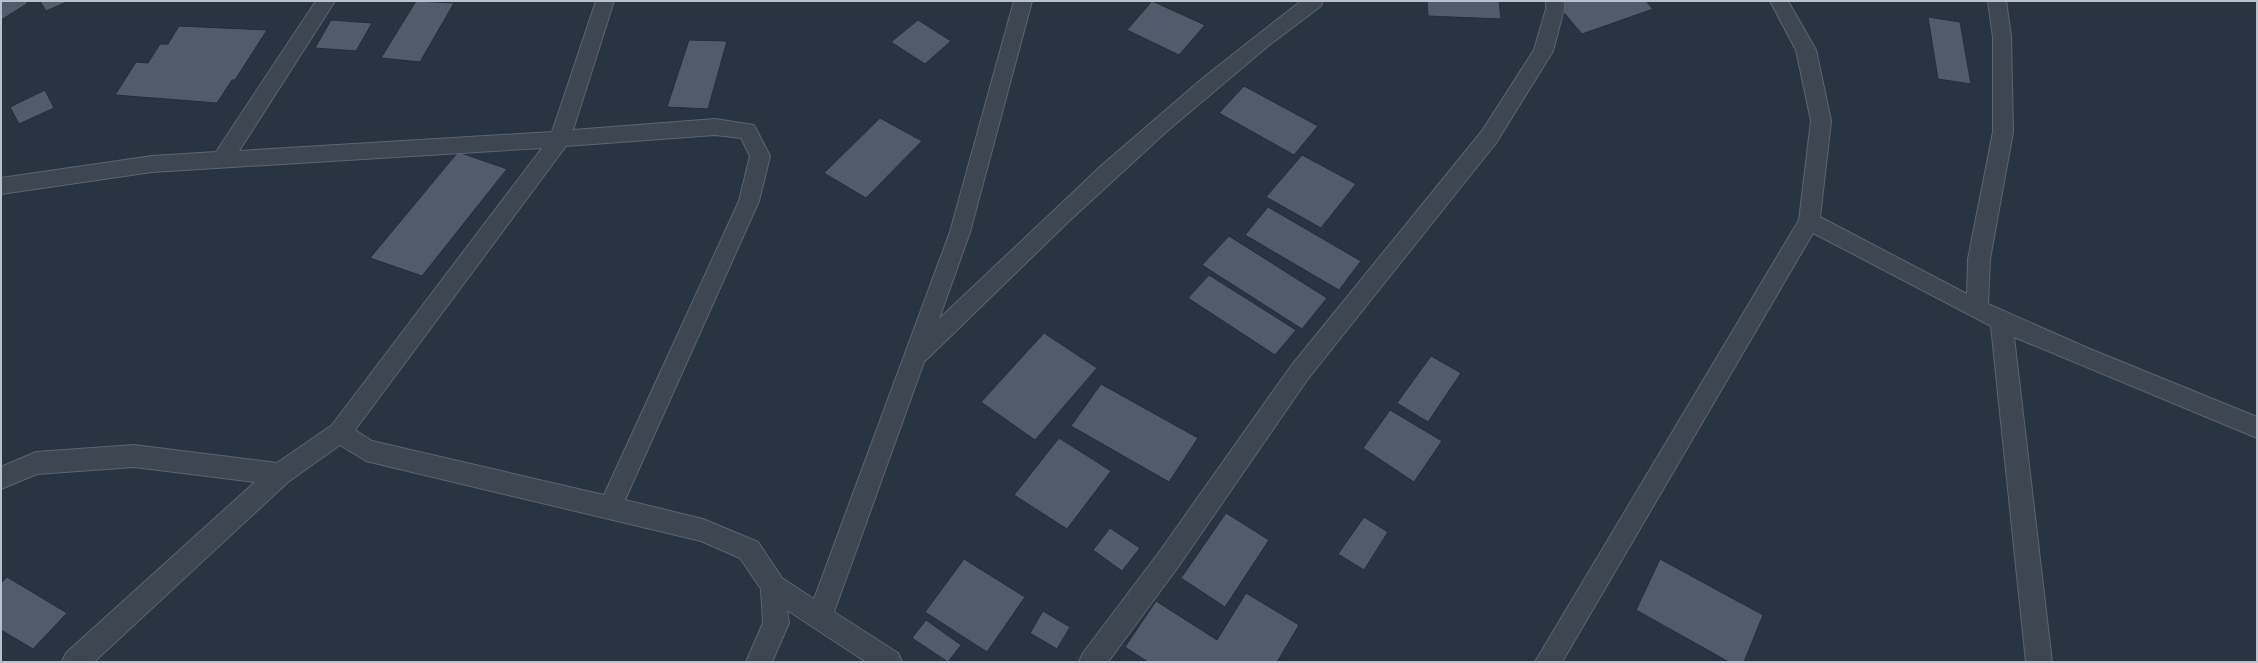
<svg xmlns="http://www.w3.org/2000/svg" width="2258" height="663" viewBox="0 0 2258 663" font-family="Lato,sans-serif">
  <rect width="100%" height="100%" fill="#293442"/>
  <g fill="#505b6b" stroke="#242d3a">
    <polygon points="1,1 25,1 28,3 1,20"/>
    <polygon points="40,1 69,1 46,11"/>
    <polygon points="416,1 454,3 420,62 381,58"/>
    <polygon points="1152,1 1205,25 1179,55 1127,30"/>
    <polygon points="1427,1 1499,1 1501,19 1428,16"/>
    <polygon points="1554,1 1646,1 1653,9 1582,34"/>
    <polygon points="1928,17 1960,22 1971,84 1938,79"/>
    <polygon points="331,20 372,23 356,51 315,48"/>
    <polygon points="918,20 951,41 925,64 891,42"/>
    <polygon points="179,26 267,30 235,80 232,80 217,103 115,95 136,62 148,63 160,44 168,44"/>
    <polygon points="689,40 727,41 708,109 667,107"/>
    <polygon points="1244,86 1318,126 1294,155 1219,113"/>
    <polygon points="45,90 54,108 19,124 10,107"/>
    <polygon points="880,118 922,141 866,198 824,173"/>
    <polygon points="458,152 507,169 422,276 370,258"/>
    <polygon points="1302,155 1356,184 1321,228 1266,197"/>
    <polygon points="1268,207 1361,261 1339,290 1245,235"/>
    <polygon points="1229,236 1327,298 1302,329 1202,265"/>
    <polygon points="1209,275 1296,330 1275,355 1188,298"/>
    <polygon points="1044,333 1097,368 1035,440 981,402"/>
    <polygon points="1431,356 1461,373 1428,422 1397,403"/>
    <polygon points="1101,384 1198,438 1169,482 1071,426"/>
    <polygon points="1390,410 1442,441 1414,482 1363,448"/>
    <polygon points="1059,438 1111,471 1067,529 1014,495"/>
    <polygon points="1226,513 1269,540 1225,607 1181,578"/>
    <polygon points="1364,517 1388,532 1364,570 1338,554"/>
    <polygon points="1110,528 1140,548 1122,571 1093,550"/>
    <polygon points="964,559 1025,597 987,652 925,612"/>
    <polygon points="1660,559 1763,615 1744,662 1729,662 1636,610"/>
    <polygon points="7,577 67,613 33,649 1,630 1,583"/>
    <polygon points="1246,593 1299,625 1277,662 1148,662 1125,647 1156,601 1217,640"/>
    <polygon points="1043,611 1070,627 1057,649 1030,633"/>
    <polygon points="926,620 961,645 948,662 912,638"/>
  </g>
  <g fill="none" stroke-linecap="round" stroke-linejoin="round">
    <g stroke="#5c6470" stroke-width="2">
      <g id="minor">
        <path d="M316 1H335L239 151 552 132 596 1H614L573 130 715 119 754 125 770 156 759 201 625 500 703 519 758 542 782 578 814 599 950 232 1014 1H1032L970 232 939 319 1102 165 1203 78 1301 1H1323L1321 6 1268 46 1166 132 1068 222 924 362 834 612 898 653 902 662H866L787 610 789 623 772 662H746L763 623 761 589 740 558 701 541 366 461 340 445 288 482 94 662H62L66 653 255 482 134 467 37 474 1 489V467L36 452 134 445 277 463 332 425 542 148 152 172 1 194V178L152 156 216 152ZM715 135 741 138 750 156 739 201 604 495 372 441 355 430 566 146Z"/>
        <polygon points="1546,1 1564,1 1564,9 1553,51 1496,143 1307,380 1178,567 1108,662 1079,662 1083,653 1160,551 1291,366 1482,131 1534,50 1546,9"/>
        <polygon points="1770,1 1788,1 1816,50 1831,121 1820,217 1967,294 1968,259 1993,132 1993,37 1988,1 2006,1 2011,37 2013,132 1990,259 1988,304 2090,349 2257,417 2257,438 2014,337 2052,662 2026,662 1991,326 1813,233 1562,662 1535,662 1799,220 1811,121 1796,50"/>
      </g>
    </g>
    <use href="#minor" fill="#3e4652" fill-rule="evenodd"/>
  </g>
  <rect width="2258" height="663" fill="none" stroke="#bbc1cc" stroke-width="4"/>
</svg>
